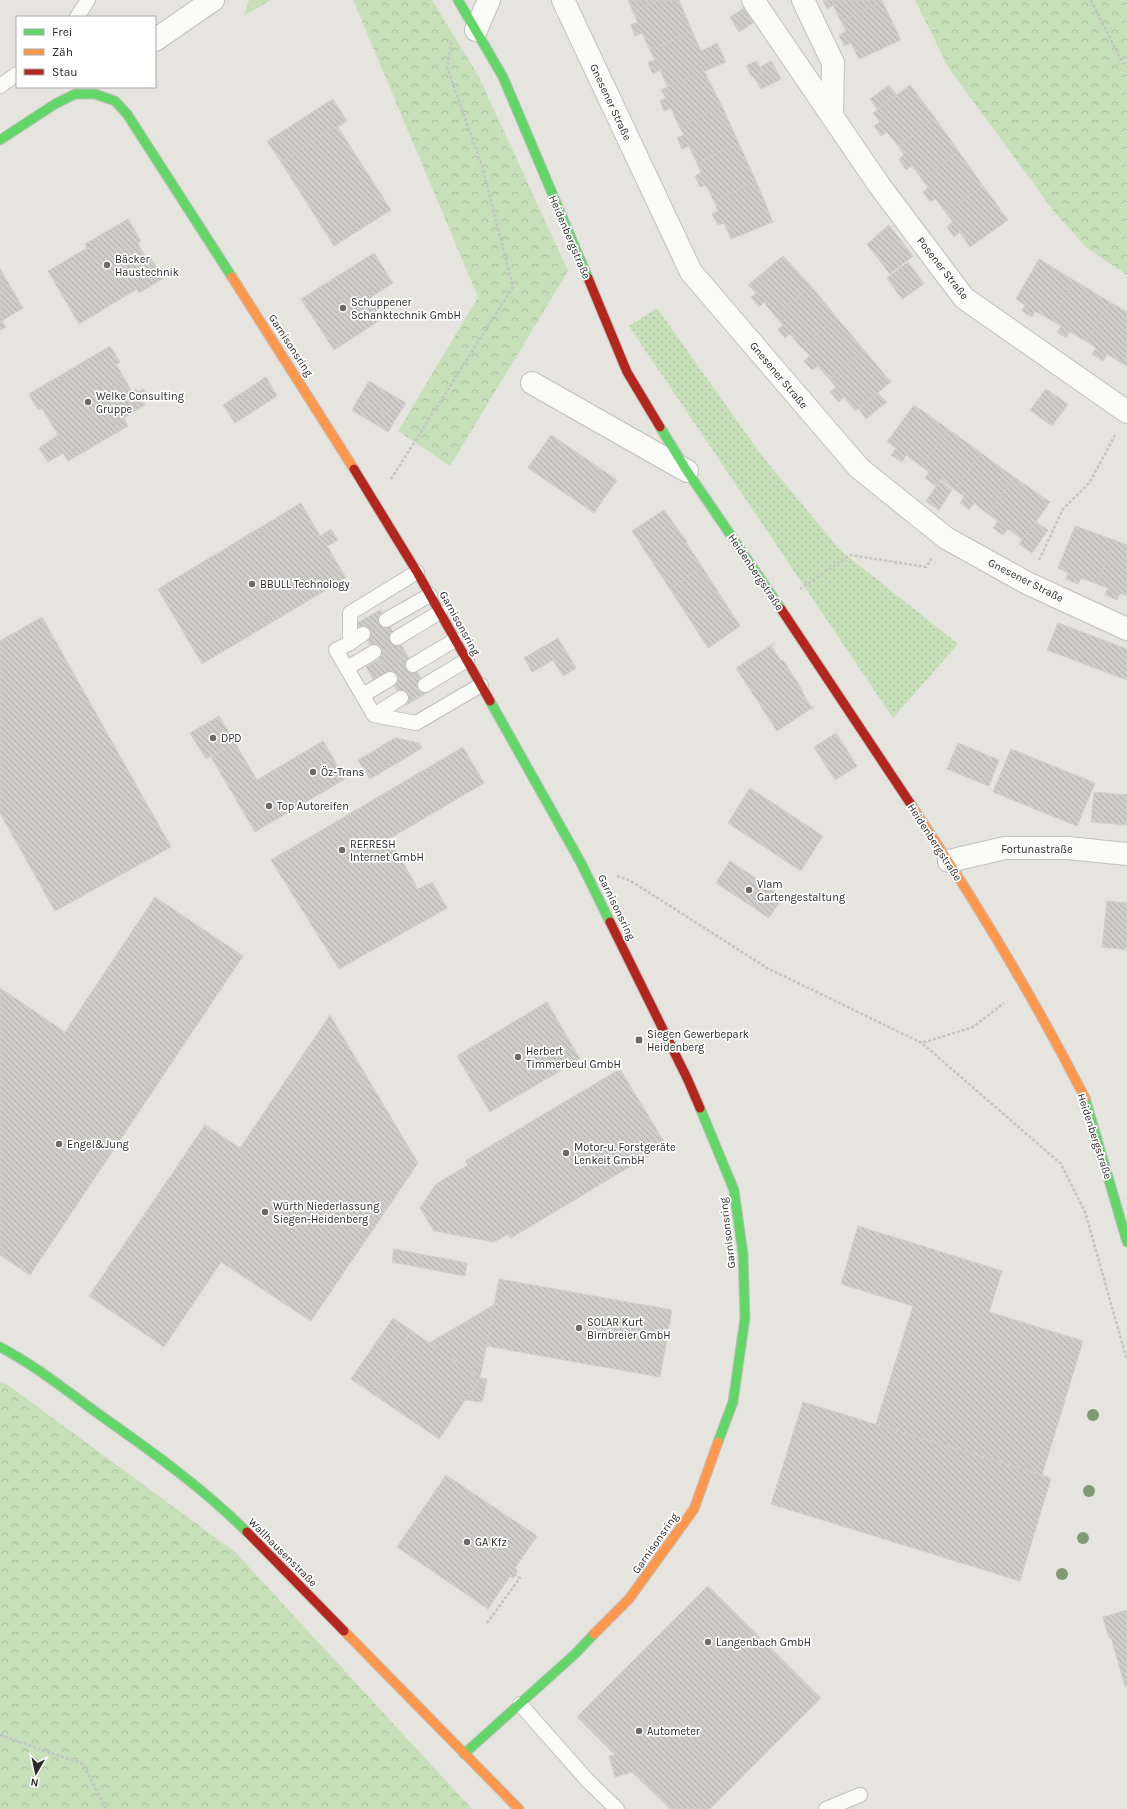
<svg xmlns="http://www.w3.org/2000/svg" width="1127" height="1809" viewBox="0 0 1127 1809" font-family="Karla,sans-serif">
  <defs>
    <pattern id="forest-crowns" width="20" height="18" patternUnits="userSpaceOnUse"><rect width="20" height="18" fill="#c7e0ba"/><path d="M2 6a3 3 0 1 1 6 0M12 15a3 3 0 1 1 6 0" fill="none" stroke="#abc0a0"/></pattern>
    <pattern id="park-dots" width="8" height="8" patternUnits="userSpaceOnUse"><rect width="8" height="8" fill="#c7e0ba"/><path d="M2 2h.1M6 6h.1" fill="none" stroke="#abc0a0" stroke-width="1.8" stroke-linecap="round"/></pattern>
    <pattern id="building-back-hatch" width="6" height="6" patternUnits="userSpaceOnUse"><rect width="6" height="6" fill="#cfcdc9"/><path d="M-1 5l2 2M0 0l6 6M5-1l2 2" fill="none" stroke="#b2b0ad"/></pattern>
  </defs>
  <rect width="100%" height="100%" fill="#e6e4de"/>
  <g fill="url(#forest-crowns)">
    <polygon points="249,0 271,0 244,16"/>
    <polygon points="353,0 432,0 479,77 568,271 450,466 398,431 478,297"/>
    <polygon points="915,0 1127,0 1127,275 1088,249 1055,213 948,67"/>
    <polygon points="0,1382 8,1385 235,1552 472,1809 0,1809"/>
  </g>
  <polygon fill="url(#park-dots)" points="657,308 762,456 840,550 958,644 893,718 629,326"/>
  <g fill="url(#building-back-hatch)" stroke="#d1cfca">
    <polygon points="628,0 659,0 633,12"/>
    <polygon points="659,0 679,0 692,31 650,50 642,33 635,36 631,25 638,22 633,12"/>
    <polygon points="823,0 882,0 882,1 841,21 833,5 827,9"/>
    <polygon points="882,1 901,40 859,59 851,43 844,46 839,35 846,31 841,21"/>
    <polygon points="744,8 753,23 739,32 730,17"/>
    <polygon points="692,31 701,51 717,43 726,62 668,87 660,70 653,74 648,63 655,60 650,50"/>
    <polygon points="757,61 762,73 752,77 746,66"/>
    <polygon points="771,61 781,79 761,89 753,76 762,73 760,67"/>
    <polygon points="704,71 722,106 679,126 671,108 664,111 660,101 666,98 661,90"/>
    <polygon points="889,85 897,95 877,109 870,99"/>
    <polygon points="910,85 935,118 898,146 887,132 881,136 874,126 880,122 873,113"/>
    <polygon points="333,99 347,121 281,162 267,141"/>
    <polygon points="722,106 739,144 697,163 689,146 682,149 677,138 684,135 679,126"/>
    <polygon points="935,118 959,152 922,179 912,166 906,170 899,159 904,155 898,146"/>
    <polygon points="337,126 391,210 334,246 281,162"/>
    <polygon points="739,144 756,181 714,201 706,185 700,187 695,176 701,173 697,163"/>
    <polygon points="959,152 983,186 946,213 936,199 930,202 923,192 928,188 922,179"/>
    <polygon points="756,181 773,222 731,239 724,223 718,225 712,214 718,211 714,201"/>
    <polygon points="983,186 1008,220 970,247 960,232 954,237 947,227 953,222 946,213"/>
    <polygon points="128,219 141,241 137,243 147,259 150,257 164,278 139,293 137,289 79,324 48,271 87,248 85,244"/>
    <polygon points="889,225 913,256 890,274 867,244"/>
    <polygon points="374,253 393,283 371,297 385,317 334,350 301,299"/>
    <polygon points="783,256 811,286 775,316 764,302 759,307 751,297 756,293 748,285"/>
    <polygon points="1039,259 1075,281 1051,320 1035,311 1032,317 1022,311 1025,305 1016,299"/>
    <polygon points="908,262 924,284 902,299 887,278"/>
    <polygon points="0,269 23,308 2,321 6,327 0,330"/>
    <polygon points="1075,281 1110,302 1086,341 1070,332 1066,338 1057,332 1061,326 1051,320"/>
    <polygon points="811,286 837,318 801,347 790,334 785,338 778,329 783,325 775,316"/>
    <polygon points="1110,302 1127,312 1127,355 1122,363 1107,354 1103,361 1092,354 1096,348 1086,341"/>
    <polygon points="837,318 864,350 829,379 818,366 812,370 804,361 810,356 801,347"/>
    <polygon points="110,346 120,362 116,364 132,392 136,389 138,392 143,389 148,396 142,399 145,405 124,418 128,426 68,461 63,453 48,462 39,448 58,435 42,408 38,410 29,394"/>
    <polygon points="864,350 891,382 855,411 844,397 839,402 830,392 836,387 829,379"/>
    <polygon points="1127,355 1127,366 1122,363"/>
    <polygon points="266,377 277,396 235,423 223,405"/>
    <polygon points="369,381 406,403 395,420 359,398"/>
    <polygon points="1046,389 1068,404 1052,426 1030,410"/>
    <polygon points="878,393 887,402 866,419 859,409"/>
    <polygon points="359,398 395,420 388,432 352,410"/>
    <polygon points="914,405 948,429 921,466 906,455 902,462 891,455 896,448 887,442"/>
    <polygon points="948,429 981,453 955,490 940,479 936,486 925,478 929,472 921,466"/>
    <polygon points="551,435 617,480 594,513 528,468"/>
    <polygon points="981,453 1014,477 988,514 974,503 969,510 960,503 964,496 955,490"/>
    <polygon points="1014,477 1050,502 1023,540 1008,529 1003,535 993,528 998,521 988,514"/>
    <polygon points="940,481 952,490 939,510 926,501"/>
    <polygon points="301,503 320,536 331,529 338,540 327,546 346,578 202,664 158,589"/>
    <polygon points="664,510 687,542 686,542 702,567 670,589 632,531"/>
    <polygon points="1036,522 1048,530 1032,553 1019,544"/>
    <polygon points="1075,526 1114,540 1097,584 1081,578 1078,584 1066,579 1068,573 1058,568"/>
    <polygon points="1114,540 1127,545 1127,596 1120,593 1117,600 1105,595 1108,588 1097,584"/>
    <polygon points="702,567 740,626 708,648 670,589"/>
    <polygon points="380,610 429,692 406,705 357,623"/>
    <polygon points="42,617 171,847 55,911 0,813 0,641"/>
    <polygon points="1058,623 1127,649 1127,680 1047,650"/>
    <polygon points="558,638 576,668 563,676 553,660 532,672 524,658"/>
    <polygon points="774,643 771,646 781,661 783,660 803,691 802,692 811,707 815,706 777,731 736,668"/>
    <polygon points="378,660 387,673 374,681 366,667"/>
    <polygon points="219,716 235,743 206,759 190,733"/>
    <polygon points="836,733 857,766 835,780 814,747"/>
    <polygon points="395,738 419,743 422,748 370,779 358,760"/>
    <polygon points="323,741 345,779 255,832 211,757 235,743 257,780"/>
    <polygon points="958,743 999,760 989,786 947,769"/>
    <polygon points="463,747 484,783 389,839 418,889 432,882 447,908 339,969 271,860"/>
    <polygon points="1011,749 1095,783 1077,826 993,792"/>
    <polygon points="750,788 823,836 801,871 728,823"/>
    <polygon points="1094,792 1127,795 1127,825 1091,822"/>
    <polygon points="730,861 783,896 769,918 716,883"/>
    <polygon points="155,897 243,956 30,1275 0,1255 0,988 65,1032"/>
    <polygon points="1107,901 1127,903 1127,950 1102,947"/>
    <polygon points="547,1002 580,1059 490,1112 457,1056"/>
    <polygon points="330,1015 418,1163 311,1321 221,1262 164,1347 89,1296 205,1125 240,1148"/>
    <polygon points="620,1069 666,1145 511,1238 508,1234 494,1242 434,1231 420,1208 436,1184 468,1165 465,1161"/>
    <polygon points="858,1226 1002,1271 989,1312 1083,1341 1042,1475 876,1424 913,1306 841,1284"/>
    <polygon points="394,1249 467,1263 465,1276 392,1262"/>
    <polygon points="499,1279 672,1310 660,1377 486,1346"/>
    <polygon points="494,1305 480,1378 429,1343"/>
    <polygon points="393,1318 412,1331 370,1392 351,1379"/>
    <polygon points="412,1331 480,1378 439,1439 370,1392"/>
    <polygon points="480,1378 487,1379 482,1402 466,1400"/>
    <polygon points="803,1402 1051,1478 1020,1581 771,1504"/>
    <polygon points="446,1475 537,1536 515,1568 518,1571 513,1578 510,1576 488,1609 397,1547"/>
    <polygon points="708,1586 821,1698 710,1809 670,1809 632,1772 615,1777 609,1756 615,1755 577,1717"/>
    <polygon points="1127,1610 1127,1686 1125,1686 1111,1637 1109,1638 1103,1617"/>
  </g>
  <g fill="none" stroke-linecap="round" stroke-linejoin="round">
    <g stroke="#c0c0bf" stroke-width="16">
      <g id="lane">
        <polyline points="77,17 88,0"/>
        <polyline points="0,86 17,74"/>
        <polyline points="417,572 350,613 350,643 336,650 374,715 416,723 481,685"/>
        <polyline points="386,620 430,595"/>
        <polyline points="397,638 440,612"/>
        <polyline points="350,643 363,634"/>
        <polyline points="413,665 455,640"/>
        <polyline points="347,668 374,652"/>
        <polyline points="425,685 467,660"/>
        <polyline points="363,695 390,679"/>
        <polyline points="374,715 401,698"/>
        <polyline points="520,1704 587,1780 617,1809"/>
        <polyline points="826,1809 860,1795"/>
      </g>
    </g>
    <g stroke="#c0c0bf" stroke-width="24">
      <g id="street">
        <polyline points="563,0 691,272 859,468 946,538 1027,583 1127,629"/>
        <polyline points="753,0 879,185 964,298 1127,412"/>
        <polyline points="803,0 833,63 832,116"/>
        <polyline points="476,30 489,0"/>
        <polyline points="155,40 213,0"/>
        <polyline points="532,383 687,471"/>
        <polyline points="949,861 1005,848 1068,848 1127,854"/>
      </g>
    </g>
    <g stroke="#c0c0bf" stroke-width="11">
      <g id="fast">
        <polyline points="458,0 503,77 588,278"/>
        <polyline points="0,140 55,104 75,94 95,94 115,101 127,114 232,277"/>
        <polyline points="660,427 687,471 781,609"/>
        <polyline points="490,701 581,863 610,922"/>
        <polyline points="1085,1098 1127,1242"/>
        <polyline points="700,1108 734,1190 743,1254 745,1318 733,1402 718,1442"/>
        <path d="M0 1347C36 1366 67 1391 100 1415 151 1451 203 1488 247 1532"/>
        <polyline points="464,1754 575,1654 594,1634"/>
      </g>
    </g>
    <g stroke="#c0c0bf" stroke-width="11">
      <g id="slow">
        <polyline points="232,277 354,469"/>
        <path d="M912 806C975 900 1034 998 1085 1098"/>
        <polyline points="344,1631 519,1809"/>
        <polyline points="594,1634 629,1599 694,1509 718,1442"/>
      </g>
    </g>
    <g stroke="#c0c0bf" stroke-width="11">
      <g id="jam">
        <polyline points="588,278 627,372 660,427"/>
        <polyline points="354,469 417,572 490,701"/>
        <polyline points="781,609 912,806"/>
        <polyline points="610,922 687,1078 700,1108"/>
        <polyline points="247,1532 344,1631"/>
      </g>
    </g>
    <g stroke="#c4c4c3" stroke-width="2.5" stroke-dasharray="3 2" stroke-linecap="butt">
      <polyline points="1091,0 1121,60 1127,67"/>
      <polyline points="391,479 513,287 482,166 447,67 452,41"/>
      <polyline points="1039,560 1063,509 1090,482 1115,435"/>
      <polyline points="800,589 850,555 926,567 932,558"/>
      <polyline points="617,876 631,881 767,968 922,1043 973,1027 1004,1003"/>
      <polyline points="923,1044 1061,1164 1085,1212 1127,1360"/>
      <polyline points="487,1623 520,1578 515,1575"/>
      <polyline points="0,1735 83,1764 106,1809"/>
    </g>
    <use href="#lane" stroke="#fbfbfa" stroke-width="14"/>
    <use href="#street" stroke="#fbfbfa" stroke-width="22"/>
    <use href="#fast" stroke="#63d668" stroke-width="9"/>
    <use href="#slow" stroke="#ff974d" stroke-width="9"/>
    <use href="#jam" stroke="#b3261e" stroke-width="9"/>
  </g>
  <g fill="#7e9b75">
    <circle cx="1093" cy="1415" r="6"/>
    <circle cx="1089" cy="1491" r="6"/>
    <circle cx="1083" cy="1538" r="6"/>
    <circle cx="1062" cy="1574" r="6"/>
  </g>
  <g fill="#6b6a68" stroke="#fff" stroke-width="1.5">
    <circle cx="107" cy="265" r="4"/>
    <circle cx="343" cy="308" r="4"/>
    <circle cx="88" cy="402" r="4"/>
    <circle cx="252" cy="584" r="4"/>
    <circle cx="213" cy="738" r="4"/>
    <circle cx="313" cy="772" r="4"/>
    <circle cx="269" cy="806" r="4"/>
    <circle cx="342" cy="850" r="4"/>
    <circle cx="749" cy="890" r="4"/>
    <rect x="635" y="1036" width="8" height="8" rx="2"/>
    <circle cx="518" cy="1057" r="4"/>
    <circle cx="59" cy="1144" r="4"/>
    <circle cx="566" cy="1153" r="4"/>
    <circle cx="265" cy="1212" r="4"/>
    <circle cx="579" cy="1328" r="4"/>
    <circle cx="467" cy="1542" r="4"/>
    <circle cx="708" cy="1642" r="4"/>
    <circle cx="639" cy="1731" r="4"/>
  </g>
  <g text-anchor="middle" stroke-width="3.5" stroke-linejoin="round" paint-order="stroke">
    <g font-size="11" fill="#292929" stroke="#fff">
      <text transform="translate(611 102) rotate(65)" y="4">Gnesener Straße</text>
      <text transform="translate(570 237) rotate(67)" y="4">Heidenbergstraße</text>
      <text transform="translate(943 268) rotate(52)" y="4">Posener Straße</text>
      <text transform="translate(291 345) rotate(57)" y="4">Garnisonsring</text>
      <text transform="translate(779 375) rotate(50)" y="4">Gnesener Straße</text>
      <text transform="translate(756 572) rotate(56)" y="4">Heidenbergstraße</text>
      <text transform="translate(1026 580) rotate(27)" y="4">Gnesener Straße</text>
      <text transform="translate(460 623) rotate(61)" y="4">Garnisonsring</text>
      <text transform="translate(935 842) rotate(57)" y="4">Heidenbergstraße</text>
      <text x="1037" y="853">Fortunastraße</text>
      <text transform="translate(617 907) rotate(64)" y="4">Garnisonsring</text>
      <text transform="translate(1095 1136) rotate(72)" y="4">Heidenbergstraße</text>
      <text transform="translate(727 1233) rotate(-97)" y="4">Garnisonsring</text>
      <text transform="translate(655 1543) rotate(-55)" y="4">Garnisonsring</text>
      <text transform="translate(283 1552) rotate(45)" y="4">Wallhausenstraße</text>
    </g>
    <g font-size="11" fill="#292929" stroke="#fff" text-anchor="start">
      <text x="115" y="263">Bäcker<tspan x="115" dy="13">Haustechnik</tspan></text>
      <text x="351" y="306">Schuppener<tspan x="351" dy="13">Schanktechnik GmbH</tspan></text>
      <text x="96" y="400">Welke Consulting<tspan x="96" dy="13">Gruppe</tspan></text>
      <text x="260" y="588">BBULL Technology</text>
      <text x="221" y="742">DPD</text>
      <text x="321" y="776">Öz-Trans</text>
      <text x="277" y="810">Top Autoreifen</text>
      <text x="350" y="848">REFRESH<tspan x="350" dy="13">Internet GmbH</tspan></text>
      <text x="757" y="888">Vlam<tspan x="757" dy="13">Gartengestaltung</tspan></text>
      <text x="647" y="1038">Siegen Gewerbepark<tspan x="647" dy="13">Heidenberg</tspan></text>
      <text x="526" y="1055">Herbert<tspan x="526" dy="13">Timmerbeul GmbH</tspan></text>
      <text x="67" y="1148">Engel&amp;Jung</text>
      <text x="574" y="1151">Motor-u. Forstgeräte<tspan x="574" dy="13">Lenkeit GmbH</tspan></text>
      <text x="273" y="1210">Würth Niederlassung<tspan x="273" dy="13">Siegen-Heidenberg</tspan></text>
      <text x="587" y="1326">SOLAR Kurt<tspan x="587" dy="13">Birnbreier GmbH</tspan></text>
      <text x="475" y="1546">GA Kfz</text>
      <text x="716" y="1646">Langenbach GmbH</text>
      <text x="647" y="1735">Autometer</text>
    </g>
  </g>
  <rect x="16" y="16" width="140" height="72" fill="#ffffff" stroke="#a9a9a9"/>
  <rect x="24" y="29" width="20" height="6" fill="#63d668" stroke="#a9a9a9"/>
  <text x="52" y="36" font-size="12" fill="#292929">Frei</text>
  <rect x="24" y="49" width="20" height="6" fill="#ff974d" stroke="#a9a9a9"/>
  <text x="52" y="56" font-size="12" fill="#292929">Zäh</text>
  <rect x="24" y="69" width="20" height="6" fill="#b3261e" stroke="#a9a9a9"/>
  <text x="52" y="76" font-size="12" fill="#292929">Stau</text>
  <g transform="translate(36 1773) rotate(189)" stroke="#ffffff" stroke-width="3" paint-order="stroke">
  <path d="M0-3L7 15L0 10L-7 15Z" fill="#292929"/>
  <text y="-6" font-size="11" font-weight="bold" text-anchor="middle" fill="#292929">N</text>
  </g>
</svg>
